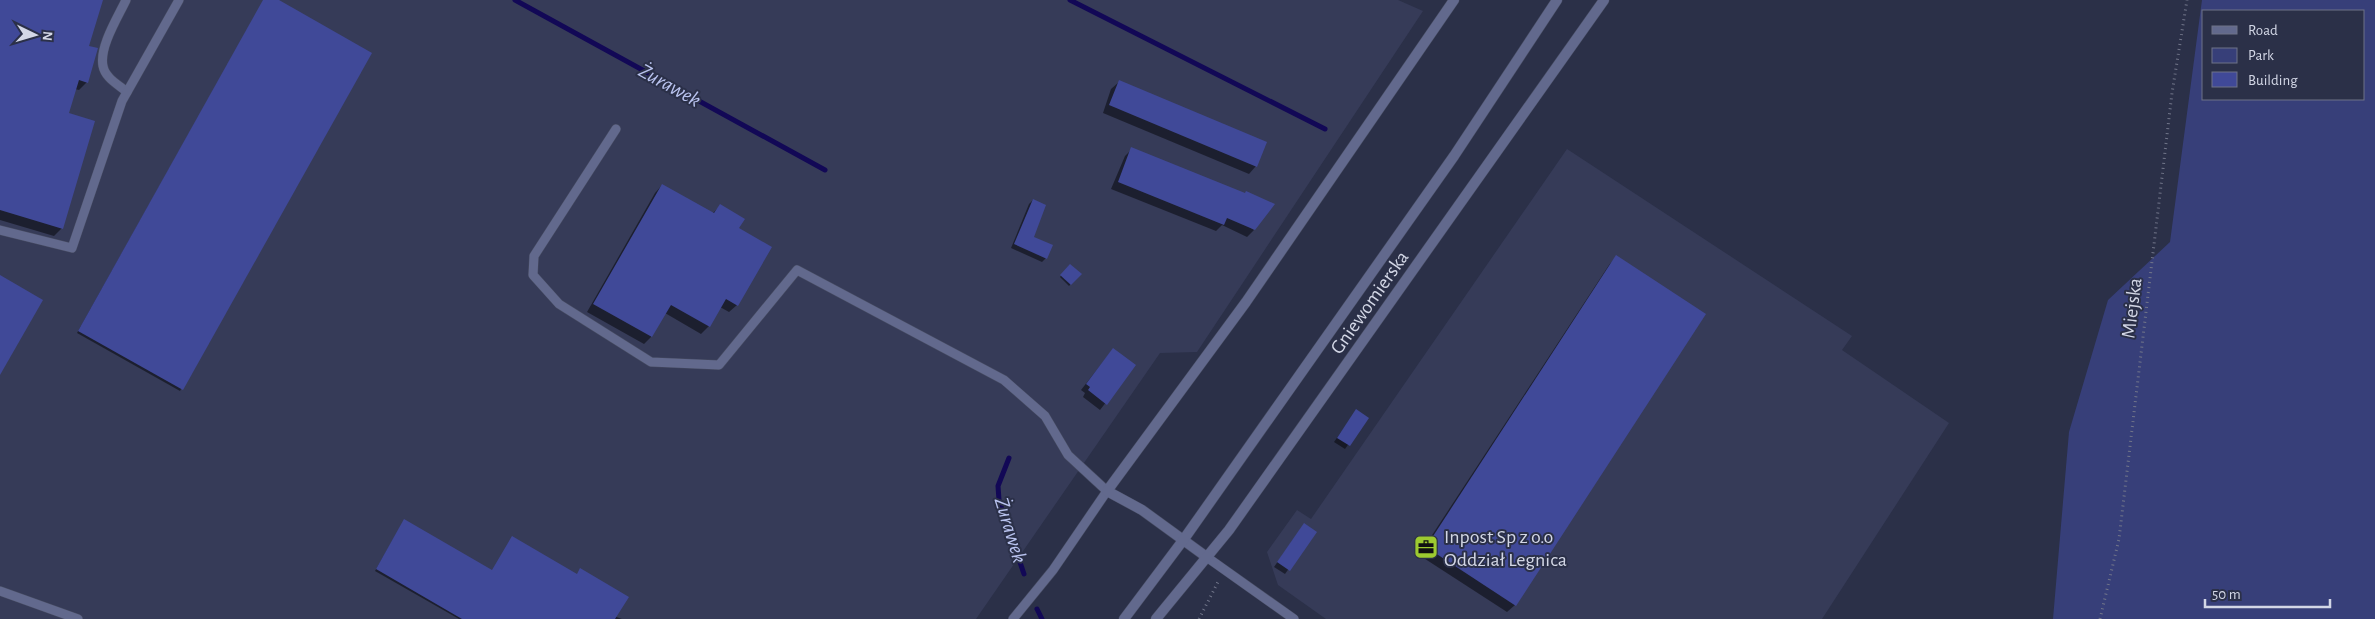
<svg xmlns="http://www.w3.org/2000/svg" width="2375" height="619" viewBox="0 0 2375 619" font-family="'Alegreya Sans',sans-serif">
  <rect width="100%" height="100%" fill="#2b3048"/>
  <g fill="#363b58">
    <polygon points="0,0 1398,0 1423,11 1197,352 1160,353 976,619 0,619"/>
    <polygon points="1567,149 1852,336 1842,350 1949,423 1822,619 1326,619 1278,585 1267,552 1297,510 1311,519"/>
  </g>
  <path fill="#373f79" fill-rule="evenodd" d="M2202 0H2375V619H2053L2069 432 2108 300 2170 242ZM2204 11H2364V99H2204Z"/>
  <g fill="#0007">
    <polygon points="0,0 101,0 88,47 87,82 79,90 75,89 68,114 62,228 54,236 0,220"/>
    <polygon points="264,0 276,0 370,53 180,391 77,333"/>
    <polygon points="1119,82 1256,166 1249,174 1103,113 1111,89"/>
    <polygon points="1132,149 1254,230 1247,237 1222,225 1216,231 1111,189 1125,156"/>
    <polygon points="662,185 712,214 720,206 738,229 737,305 729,312 720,307 709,326 701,334 665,313 651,337 644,344 587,312 655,193"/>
    <polygon points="1033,200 1032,237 1046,258 1042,262 1011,248 1029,204"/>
    <polygon points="1616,257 1515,605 1507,612 1419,555 1609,265"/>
    <polygon points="1070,265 1080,274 1069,286 1060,277"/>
    <polygon points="1113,349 1134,366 1100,410 1083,397 1085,393 1081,390"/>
    <polygon points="1356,411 1367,418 1345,449 1334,442"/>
    <polygon points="403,522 492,571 622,619 459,619 375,571"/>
    <polygon points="1304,524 1315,532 1285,574 1274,567"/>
  </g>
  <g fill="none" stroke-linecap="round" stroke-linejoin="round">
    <g stroke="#120856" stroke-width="5">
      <polyline points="515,0 825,170"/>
      <polyline points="1070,0 1325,129"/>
      <polyline points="1009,458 998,486 999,500 1024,574"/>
      <polyline points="1037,609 1042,619"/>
    </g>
  </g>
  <g fill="#404998">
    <polygon points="0,0 103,0 89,46 98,48 88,83 79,80 69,113 95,121 63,229 0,210"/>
    <polygon points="263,0 279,0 372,53 183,390 78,331"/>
    <polygon points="1119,80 1267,142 1257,167 1109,105"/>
    <polygon points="1131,147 1245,193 1246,191 1275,204 1255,230 1227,218 1224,225 1118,182"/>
    <polygon points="662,184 714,213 720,204 745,219 739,228 772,247 738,306 726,299 710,327 671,305 652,337 593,304"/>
    <polygon points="1033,199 1046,205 1034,237 1053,245 1047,259 1014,244"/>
    <polygon points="1616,255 1706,314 1516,606 1426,547"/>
    <polygon points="1070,264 1082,274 1071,285 1060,275"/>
    <polygon points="0,275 43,300 0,375"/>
    <polygon points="1113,348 1136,365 1107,405 1088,390 1090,387 1086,384"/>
    <polygon points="1356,409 1369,418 1350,446 1337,438"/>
    <polygon points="404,519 492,570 512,536 577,574 580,568 629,597 615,619 462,619 376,569"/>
    <polygon points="1304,523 1317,532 1290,571 1277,562"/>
  </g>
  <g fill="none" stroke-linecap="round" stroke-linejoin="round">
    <g stroke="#464b61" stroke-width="10">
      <g id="service">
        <path d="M126 0C118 17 99 47 103 66 105 78 119 85 127 92"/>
        <polyline points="616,129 534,256 533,275 559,304 651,362 719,365 797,270 1004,380 1045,416 1068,455 1107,491 1053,570 1013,619"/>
        <polyline points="0,230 72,248 122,101 179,0"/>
        <polyline points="1208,558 1294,619"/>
        <polyline points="0,591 78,619"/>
      </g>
    </g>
    <g stroke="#464b61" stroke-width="11">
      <polyline id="minor" points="1208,558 1142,510 1107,491 1246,302 1454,0"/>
    </g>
    <g stroke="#464b61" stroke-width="11">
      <g id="tertiary">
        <polyline points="1124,619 1184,539 1454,156 1557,0"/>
        <polyline points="1156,619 1229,530 1604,0"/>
      </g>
    </g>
    <g stroke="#72768a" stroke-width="3" stroke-dasharray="1 4" stroke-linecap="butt">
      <polyline points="1199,619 1219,580"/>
      <polyline points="2100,619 2119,539 2172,93 2187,0"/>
    </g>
    <use href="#service" stroke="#62698d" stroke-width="9"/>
    <use href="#minor" stroke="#62698d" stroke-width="10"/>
    <use href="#tertiary" stroke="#62698d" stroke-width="10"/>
  </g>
  <defs>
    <g id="office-square" transform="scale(1.25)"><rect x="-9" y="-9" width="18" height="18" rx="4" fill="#9dca30" stroke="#2b3048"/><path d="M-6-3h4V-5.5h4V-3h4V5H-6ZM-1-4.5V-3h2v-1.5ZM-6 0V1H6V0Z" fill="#111"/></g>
  </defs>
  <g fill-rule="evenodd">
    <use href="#office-square" x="1426" y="547"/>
  </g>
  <g text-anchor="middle" stroke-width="4" stroke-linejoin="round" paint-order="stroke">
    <g font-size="20" fill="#d3d7e6" stroke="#2b3048">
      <text transform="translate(1369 302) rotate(-55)" y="7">Gniewomierska</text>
      <text transform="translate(2131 308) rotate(-83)" y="7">Miejska</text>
    </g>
    <g font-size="20" fill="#d3d7e6" stroke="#2b3048" text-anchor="start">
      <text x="1444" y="543">Inpost Sp z o.o<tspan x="1444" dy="23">Oddział Legnica</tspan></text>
    </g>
    <g font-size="21" font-style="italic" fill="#b9c3ef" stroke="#2b3048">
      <text transform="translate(670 85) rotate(29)" y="7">Żurawek</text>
      <text transform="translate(1011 530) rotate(73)" y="7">Żurawek</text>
    </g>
  </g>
  <rect x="2202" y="10" width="162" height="90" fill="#2b3048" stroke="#6e7387"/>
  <rect x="2212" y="26" width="25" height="8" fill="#62698d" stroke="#6e7387"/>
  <text x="2248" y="35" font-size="15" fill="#d3d7e6">Road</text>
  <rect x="2212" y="48" width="25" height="15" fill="#373f79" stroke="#6e7387"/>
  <text x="2248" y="60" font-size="15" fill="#d3d7e6">Park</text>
  <rect x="2212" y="72" width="25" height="15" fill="#404998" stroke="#6e7387"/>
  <text x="2248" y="85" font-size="15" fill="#d3d7e6">Building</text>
  <g transform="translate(35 35) rotate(95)" stroke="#2b3048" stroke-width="4" paint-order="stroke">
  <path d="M0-4L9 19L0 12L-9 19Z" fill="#d3d7e6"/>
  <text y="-8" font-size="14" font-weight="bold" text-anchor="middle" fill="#d3d7e6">N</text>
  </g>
  <path d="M2205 599v8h125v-8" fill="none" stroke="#d3d7e6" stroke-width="2.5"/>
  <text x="2212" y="599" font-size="15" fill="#d3d7e6" stroke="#2b3048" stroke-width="4" paint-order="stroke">50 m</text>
</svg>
